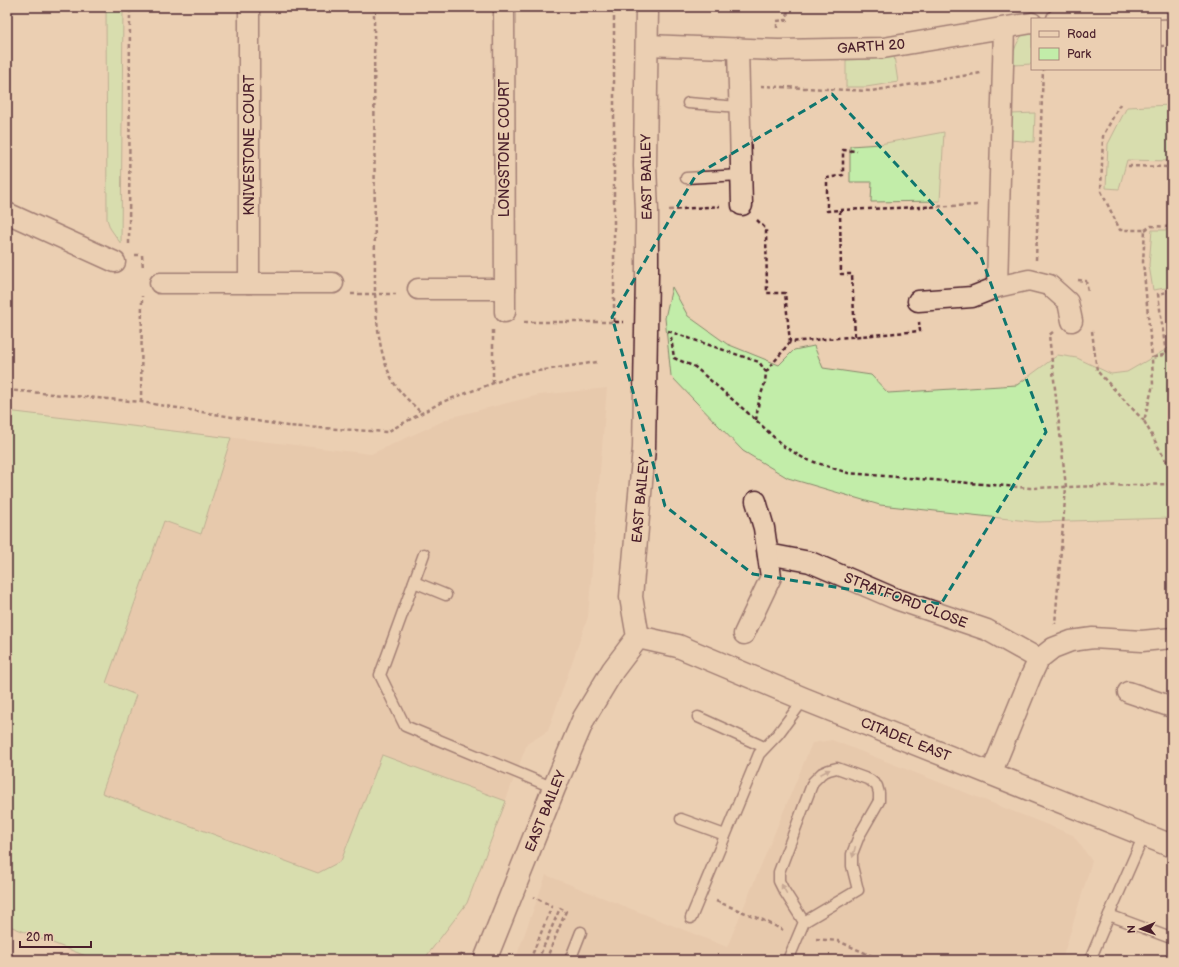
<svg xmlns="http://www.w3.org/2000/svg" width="1179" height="967" viewBox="0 0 1179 967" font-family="'Balsamiq Sans',sans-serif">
  <rect width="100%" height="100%" fill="#ebcfb2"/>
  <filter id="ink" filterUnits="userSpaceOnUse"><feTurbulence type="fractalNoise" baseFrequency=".025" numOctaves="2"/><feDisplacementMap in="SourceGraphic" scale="8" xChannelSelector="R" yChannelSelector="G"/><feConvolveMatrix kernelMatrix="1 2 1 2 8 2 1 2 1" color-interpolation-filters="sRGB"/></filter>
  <g filter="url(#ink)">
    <g fill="#e3c1a5">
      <polygon points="607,388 588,617 548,731 527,744 467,903 425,958 423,960 96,960 7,925 7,411 371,454 452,417 539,395"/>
      <polygon points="832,740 1073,835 1092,861 1062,960 515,960 546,875 727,947 812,743"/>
    </g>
    <g fill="#c2eda9" stroke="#86866a">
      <polygon points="106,7 123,7 121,244 110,228 107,219"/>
      <path d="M1032 33V64L1013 65C1013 51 1015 45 1023 34Z"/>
      <polygon points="894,56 898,82 866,87 846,87 846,60 871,59"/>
      <polygon points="1172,105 1172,161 1127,160 1119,189 1106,188 1108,144 1127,107"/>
      <polygon points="1035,113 1034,142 1010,140 1012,114"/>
      <polygon points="944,132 940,201 871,202 872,182 850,182 850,146 880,144"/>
      <polygon points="1152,230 1172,230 1172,287 1153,290 1149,265"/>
      <polygon points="672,287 688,316 727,344 779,365 794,350 814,346 823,368 871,375 888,393 1017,385 1058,355 1077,358 1111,374 1127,372 1172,346 1172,518 1037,522 880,505 788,478 743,451 671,376 665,318"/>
      <polygon points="7,411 231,438 201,534 164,521 106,683 136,695 102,793 318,873 341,861 382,755 506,801 467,903 425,958 423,960 96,960 7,925"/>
    </g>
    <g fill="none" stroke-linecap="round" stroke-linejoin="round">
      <g stroke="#4a1f2b" stroke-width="13">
        <g id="service">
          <polyline points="688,103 739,107"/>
          <polyline points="686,178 741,175"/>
          <polyline points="424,554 380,675 405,726 554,788"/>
          <polyline points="414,582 446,595"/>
          <polyline points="698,717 764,747"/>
          <polyline points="681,819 725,835"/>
          <polyline points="1109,915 1168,937"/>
          <polyline points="691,918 759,754 778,734 804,699"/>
          <polyline points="570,960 581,932"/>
          <polyline points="788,960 804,922 858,890 852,866 852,854 859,836 879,801 879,793 877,786 870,780 837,768 829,770 822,773 813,782 779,872 779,881 783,889 804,922"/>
          <polyline points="1090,960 1109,915 1144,835"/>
        </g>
      </g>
      <g stroke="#4a1f2b" stroke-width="23">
        <g id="minor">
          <polyline points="249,7 249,283"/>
          <polyline points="504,7 505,312"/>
          <polyline points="1057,19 1109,10 1172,8"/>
          <polyline points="647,45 778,50 883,48 1032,23"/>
          <polyline points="738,48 742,205"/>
          <polyline points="7,213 115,262"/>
          <polyline points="160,283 333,283"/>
          <polyline points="997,287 1004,28"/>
          <polyline points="418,289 505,289"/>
          <polyline points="918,301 972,297 997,287 1029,280 1049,285 1068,302 1072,321"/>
          <polyline points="768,554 810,562 896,599 987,630 1039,659"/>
          <polyline points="744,634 771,577 764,528 756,501"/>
          <polyline points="1128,692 1172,707"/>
          <polyline points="991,774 1031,676 1039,659 1053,648 1071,641 1093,638 1142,641 1172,638"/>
        </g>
      </g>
      <g stroke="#4a1f2b" stroke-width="25">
        <g id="tertiary">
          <polyline points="638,637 678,646 804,699 1172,846"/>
          <polyline points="485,960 554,788 584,718 613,670 638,637 631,597 644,448 647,274 647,211 645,166 647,7"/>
        </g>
      </g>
      <g stroke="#4a1f2b" stroke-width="2.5" stroke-dasharray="4 3" stroke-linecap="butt">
        <path d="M374 7 375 294C377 324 379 360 396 386 403 396 413 404 421 413"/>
        <polyline points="777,28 777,21 787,20 788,7"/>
        <polyline points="1160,46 1172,46"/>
        <polyline points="761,86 871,91 981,73"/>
        <polyline points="1120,104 1103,136 1101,191 1120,230 1145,230 1143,262 1152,358"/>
        <polyline points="1128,166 1172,167"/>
        <polyline points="669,210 720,206"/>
        <polyline points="840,210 977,205"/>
        <polyline points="757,220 766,229 767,293 785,293 790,342"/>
        <polyline points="1145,230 1151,226 1172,227"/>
        <polyline points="129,244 130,7"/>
        <polyline points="135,255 142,255 143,269"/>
        <polyline points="1036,260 1043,69"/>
        <polyline points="1078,280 1086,281 1088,292"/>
        <polyline points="1172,291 1158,294 1166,354 1152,358 1153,385 1144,421 1172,472"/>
        <polyline points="351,294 396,294"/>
        <polyline points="524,322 623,322"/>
        <polyline points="614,322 614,7"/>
        <polyline points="493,330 493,383"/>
        <polyline points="668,331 759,362 766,372 765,383 759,400 756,420"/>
        <polyline points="1092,331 1097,371 1144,421"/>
        <polyline points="1053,332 1049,335 1066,487 1055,624"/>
        <polyline points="855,336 852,274 841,274 840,210 827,211 827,178 843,175 843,150 857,151"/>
        <polyline points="671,337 674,358 695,367 756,420 783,446 805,459 848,473 1030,488 1172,484"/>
        <polyline points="766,372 790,342 920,331 919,322"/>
        <polyline points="7,390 141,402 287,426 387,432 442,402 518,374 597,362"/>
        <polyline points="141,402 142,296"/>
        <polyline points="716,901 763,920 783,930"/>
        <polyline points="816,939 838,941 881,960"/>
        <polyline points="457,960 462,954"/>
        <polyline points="530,960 552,906 534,897"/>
        <polyline points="538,960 560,908 566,911 546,960"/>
      </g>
      <use href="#service" stroke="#ebcfb2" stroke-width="10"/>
      <use href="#minor" stroke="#ebcfb2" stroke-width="20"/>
      <use href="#tertiary" stroke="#ebcfb2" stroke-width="22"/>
    </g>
    <defs><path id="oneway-solid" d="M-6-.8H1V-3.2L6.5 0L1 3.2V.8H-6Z"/></defs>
    <g fill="#9a776e">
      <use href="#oneway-solid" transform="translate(825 772) rotate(-28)"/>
      <use href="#oneway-solid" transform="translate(854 852) rotate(104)"/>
      <use href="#oneway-solid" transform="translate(784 889) rotate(-120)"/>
    </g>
  </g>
  <path d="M0 0H1179V967H0ZM832 94 981 257 1046 432 941 604 753 574 665 506 612 317 696 175Z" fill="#ebcfb2" fill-opacity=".55" fill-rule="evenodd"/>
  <path fill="none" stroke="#0f766e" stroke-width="3" stroke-dasharray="8 5" stroke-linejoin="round" d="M832 94 981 257 1046 432 941 604 753 574 665 506 612 317 696 175Z"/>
  <g text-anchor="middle" stroke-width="3" stroke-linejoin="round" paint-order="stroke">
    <g font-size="14" fill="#4a1f2b" stroke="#ebcfb2">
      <text transform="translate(871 46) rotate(-4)" y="5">GARTH 20</text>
      <text transform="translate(249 145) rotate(-90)" y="5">KNIVESTONE COURT</text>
      <text transform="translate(504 148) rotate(-90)" y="5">LONGSTONE COURT</text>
      <text transform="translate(646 177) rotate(-91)" y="5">EAST BAILEY</text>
      <text transform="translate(640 500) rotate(-85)" y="5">EAST BAILEY</text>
      <text transform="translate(906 600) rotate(21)" y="5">STRATFORD CLOSE</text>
      <text transform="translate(906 739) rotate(22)" y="5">CITADEL EAST</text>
      <text transform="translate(545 811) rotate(-68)" y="5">EAST BAILEY</text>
    </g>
  </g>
  <rect width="1179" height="967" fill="none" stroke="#ebcfb2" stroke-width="24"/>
  <rect x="12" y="12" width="1155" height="943" fill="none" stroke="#4a1f2b" stroke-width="1.5" filter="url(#ink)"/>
  <rect x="1031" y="18" width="130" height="52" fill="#ebcfb2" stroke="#ab897c"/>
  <rect x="1039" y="31" width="20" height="6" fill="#ebcfb2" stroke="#ab897c"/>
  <text x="1067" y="38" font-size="12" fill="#4a1f2b">Road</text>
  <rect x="1039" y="48" width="20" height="12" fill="#c2eda9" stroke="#ab897c"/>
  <text x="1067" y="58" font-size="12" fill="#4a1f2b">Park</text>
  <g transform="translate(1141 929) rotate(268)" stroke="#ebcfb2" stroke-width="3" paint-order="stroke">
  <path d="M0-3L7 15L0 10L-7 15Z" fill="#4a1f2b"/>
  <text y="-6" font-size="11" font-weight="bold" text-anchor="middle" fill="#4a1f2b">N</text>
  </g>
  <path d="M20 941v6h71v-6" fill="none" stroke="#4a1f2b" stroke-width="2"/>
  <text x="26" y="941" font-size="12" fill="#4a1f2b" stroke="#ebcfb2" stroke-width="3" paint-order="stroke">20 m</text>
</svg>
